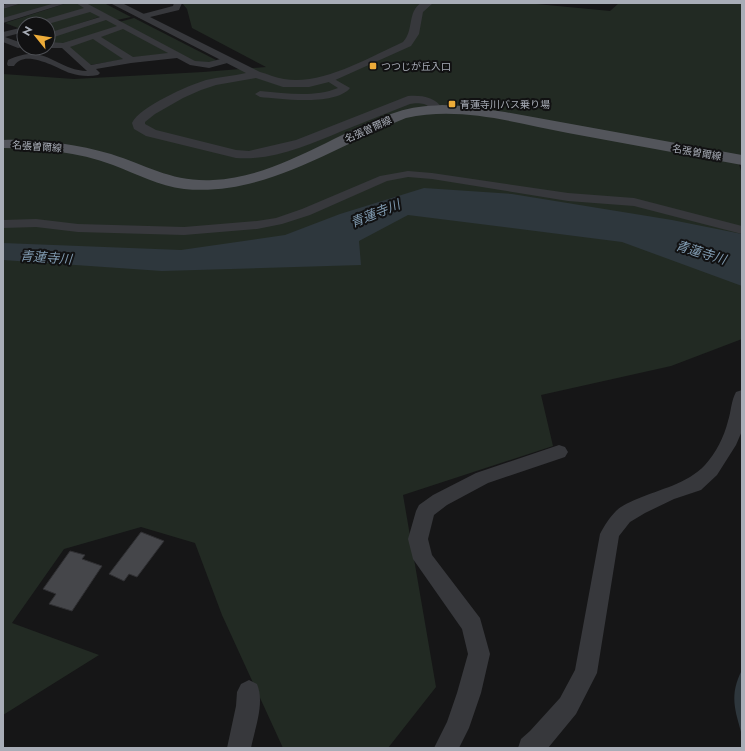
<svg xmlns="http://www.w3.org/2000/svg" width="745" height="751" viewBox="0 0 745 751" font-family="Jost,'Noto Sans JP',sans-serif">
  <rect width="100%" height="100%" fill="#161617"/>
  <g fill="#222a23">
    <polygon points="22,3 59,3 3,19 3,9"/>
    <polygon points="67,3 77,3 85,7 84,9 34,24 24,24 23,28 18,28 5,23"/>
    <polygon points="84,3 104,3 131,17 117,20"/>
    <polygon points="182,3 526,3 610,11 619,3 742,3 742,161 738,161 742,174 742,339 671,366 541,395 553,446 403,495 436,687 388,748 283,748 222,615 195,543 141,527 64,549 12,623 99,655 3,715 3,74 74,79 203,72 266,67 192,28 187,9"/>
    <polygon points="90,11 102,16 48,34 48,24 43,24"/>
    <polygon points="134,18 216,60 211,63 196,62 119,22"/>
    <polygon points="102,20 108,20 118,25 117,27 66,44 48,44 48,37"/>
    <polygon points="120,29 125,29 171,54 131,58 100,37"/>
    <polygon points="89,39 95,39 124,59 121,60 90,65 68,47"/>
  </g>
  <g fill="#2e373d">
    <polygon points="424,188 512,194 672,220 742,234 742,286 622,242 408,215 359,241 361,265 162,271 3,260 3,243 181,250 285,235 340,214"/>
    <path d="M742 670V735C735 710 729 695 742 670Z"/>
  </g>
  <g fill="#45464a" stroke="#303033">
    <polygon points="141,532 164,541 137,577 129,574 124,581 109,574"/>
    <polygon points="70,551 85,555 82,559 102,566 72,611 49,604 56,594 43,589"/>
  </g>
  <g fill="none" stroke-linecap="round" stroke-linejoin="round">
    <g fill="#37383c" fill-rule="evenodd">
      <polygon points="9,3 22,3 3,9 3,5"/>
      <polygon points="55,3 67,3 3,23 3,18"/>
      <path d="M76 3H86L195 61 209 62 228 57 232 60 231 62 209 68 190 65 177 58 131 63 96 69 100 73 98 75C89 77 79 76 70 73 57 68 24 48 14 66H8L7 64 8 60C46 42 55 70 87 71L62 48H48V42L63 43 117 26 106 20 48 39V33L100 17 90 12 48 24H35L36 22 84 8ZM123 29 168 53 133 57 101 37ZM93 39 123 59 91 65 70 47Z"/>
      <polygon points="174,3 182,3 179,10 142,19 138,17 139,15 173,6"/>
      <polygon points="24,27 24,32 5,37 19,42 24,41 24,47 18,48 3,42 3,32"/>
      <path d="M329 76 350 88C336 106 280 99 260 97L255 94 260 91C286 93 313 98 338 88L324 79Z"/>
      <polygon points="408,171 432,173 568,193 634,198 742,226 742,234 634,206 568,201 432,179 408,177 387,181 310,215 282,224 257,229 184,235 78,232 36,227 3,228 3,220 36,219 78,224 184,227 257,221 276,218 302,209 380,176"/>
      <path d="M742 390V431L736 445 717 475 701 490 674 499 645 513 630 522 619 536 597 673 576 714 548 748H518L521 739 530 731 560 698 575 670 600 534C604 526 610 517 616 511 621 506 630 502 637 499 660 489 687 484 705 465 716 453 724 437 728 421 731 412 731 401 736 392Z"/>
      <polygon points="559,445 565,447 568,452 565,457 488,483 447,505 434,515 428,539 432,555 480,618 490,654 481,693 469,728 459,748 434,748 447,722 457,693 468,654 462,629 413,559 408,539 416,511 419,505 433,495 476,473"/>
      <path d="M249 680 257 684C265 703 255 728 251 748H227L236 706 237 692 241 684Z"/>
    </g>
    <path fill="#37383c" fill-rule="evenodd" d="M110 3H122L260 72C268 74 276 78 284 79 321 86 370 57 403 42 414 31 407 12 421 3H433L423 12 419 34 411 46 333 81 309 87H283L256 78 216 85 201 90 183 98 155 114 145 122V124L156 130 236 150 249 151 296 140 408 96C422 95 435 97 443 109L441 112C432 114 432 107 424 104 420 103 414 103 410 104 387 113 365 122 342 131 309 145 272 161 236 158L146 136 134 129 132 123C139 107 189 85 206 80 219 77 233 76 246 73Z"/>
    <path fill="#53555b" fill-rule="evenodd" d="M442 105 462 106 505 112 742 155V165C684 154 626 144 568 133 515 123 461 106 406 118 336 146 264 197 184 189 159 186 137 174 113 165 78 152 40 148 3 148V140C40 139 75 144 111 154 148 166 172 182 213 180 279 177 335 132 397 112 411 107 426 106 442 105Z"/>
  </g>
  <g fill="#edac39" stroke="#111112" stroke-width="1.5">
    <rect x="369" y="62" width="8" height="8" rx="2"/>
    <rect x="448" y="100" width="8" height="8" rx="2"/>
  </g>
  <g text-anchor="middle" stroke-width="4" stroke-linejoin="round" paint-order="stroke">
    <g font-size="10" fill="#a8adb7" stroke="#111112" text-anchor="start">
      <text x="381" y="70">つつじが丘入口</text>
      <text x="460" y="108">青蓮寺川バス乗り場</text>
    </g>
    <g font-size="10" fill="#a8adb7" stroke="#111112">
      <text transform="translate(368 129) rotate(-24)" y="4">名張曽爾線</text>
      <text transform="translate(37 146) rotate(4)" y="4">名張曽爾線</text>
      <text transform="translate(697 152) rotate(10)" y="4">名張曽爾線</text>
    </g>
    <g font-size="13" font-style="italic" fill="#809bb1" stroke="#111112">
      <text transform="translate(375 213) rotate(-22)" y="5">青蓮寺川</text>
      <text transform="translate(701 252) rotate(17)" y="5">青蓮寺川</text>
      <text transform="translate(46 257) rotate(4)" y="5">青蓮寺川</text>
    </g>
  </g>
  <rect width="745" height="751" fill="none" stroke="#a8adb7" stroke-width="8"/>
  <g transform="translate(36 36) rotate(300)"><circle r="19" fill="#111112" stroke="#4d4f54"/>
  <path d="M0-3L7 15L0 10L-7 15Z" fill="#edac39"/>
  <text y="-6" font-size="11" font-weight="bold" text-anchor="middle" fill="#a8adb7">N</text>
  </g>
</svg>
